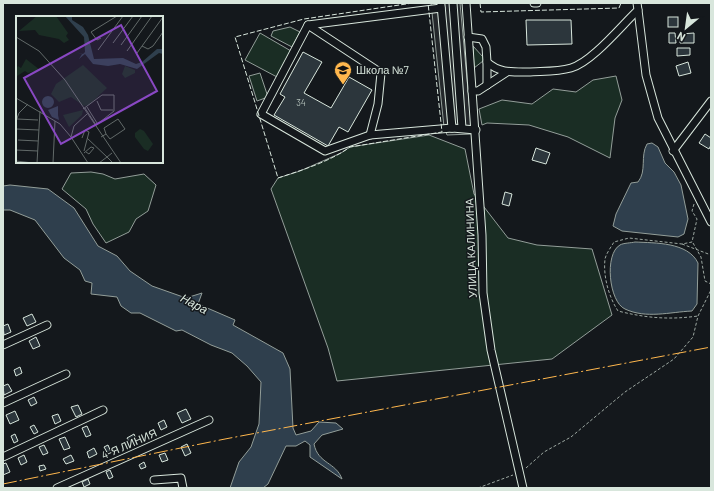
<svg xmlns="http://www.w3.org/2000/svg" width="714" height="491" viewBox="0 0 714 491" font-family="Barlow,sans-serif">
  <rect width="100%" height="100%" fill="#14181c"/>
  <g fill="#1a2d24" stroke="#939e99">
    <polygon points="290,27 300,32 292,47 271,36 273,31"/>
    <polygon points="260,33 291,51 277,77 245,60"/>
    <polygon points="473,46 483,57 483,61 474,68"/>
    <polygon points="260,73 268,97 257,101 249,76"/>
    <polygon points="616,76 622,100 615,118 610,158 568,137 529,125 487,123 482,125 479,109 502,100 532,104 553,89 576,92 593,80"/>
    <polygon points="429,135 465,149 474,194 508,238 537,245 592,249 612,315 552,359 337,381 328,348 271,189 278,178 300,171 341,153 350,147"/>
    <polygon points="91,172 103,174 115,179 144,174 156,185 148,211 136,219 129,232 106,243 93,224 86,209 62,189 71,173"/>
  </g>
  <polygon fill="#24282b" stroke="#939e99" points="431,3 460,3 472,134 447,135 444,127"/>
  <g fill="#2f3f4d" stroke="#939e99">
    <path d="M652 143 658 147 665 163 674 172 681 185 688 219 684 234 678 237 622 231 613 226 616 214 631 183 638 182C647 171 640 156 647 144Z"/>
    <path d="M10 185 48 189 74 208 98 246 117 256 130 271 152 286 186 298 202 293 198 304 235 320 233 325 283 353 290 369 293 428 296 435 311 431 319 422 336 423 343 429 322 435 314 444C318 464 336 462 342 479L310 457V445L305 441 296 446H286L268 484 263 488H230L239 462 251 447 259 424 261 382 247 366 232 353 211 345 182 330 176 331 140 313H131L121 306 117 297 91 294 92 283 85 281 80 270 64 258 35 220 10 210H3V186Z"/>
    <path d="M635 242C655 243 688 242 698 263L697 304 692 311C670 312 646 319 625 309 609 302 604 254 620 245 623 243 631 243 635 242Z"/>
  </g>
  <g fill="#2c363c" stroke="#d8e6dc">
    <rect x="668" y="17" width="10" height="10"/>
    <polygon points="526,20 571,20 572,44 527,45"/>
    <polygon points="669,33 675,33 676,43 669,43"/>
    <polygon points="694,33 694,43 680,43 680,34"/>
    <polygon points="677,48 690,48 690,55 677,56"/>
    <polygon points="303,52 322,62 304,93 331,108 349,77 372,90 348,132 339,127 328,146 274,115 285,97 280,94"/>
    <polygon points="688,62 691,73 679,76 676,66"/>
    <polygon points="705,134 711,138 711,145 709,149 699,143"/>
    <polygon points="536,148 550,153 546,164 532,160"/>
    <polygon points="505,192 512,194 509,206 502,204"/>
    <polygon points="32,314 36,322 27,326 23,318"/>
    <polygon points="8,324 11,332 4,335 3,326"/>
    <polygon points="36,337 40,346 33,349 29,341"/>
    <polygon points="20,367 22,373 16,376 14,370"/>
    <polygon points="8,384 12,391 4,395 3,386"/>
    <polygon points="34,397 37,403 31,406 28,400"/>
    <polygon points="78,405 82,414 76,417 71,407"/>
    <polygon points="186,409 191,419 182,423 177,413"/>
    <polygon points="15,411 19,420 10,424 6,415"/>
    <polygon points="58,414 61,421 55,424 52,416"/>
    <polygon points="164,420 167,427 161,430 158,423"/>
    <polygon points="34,425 38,432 34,434 30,427"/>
    <polygon points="87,426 91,435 86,437 82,428"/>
    <polygon points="15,434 18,441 14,443 11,436"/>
    <polygon points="134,434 137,441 130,444 127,438"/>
    <polygon points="65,437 70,448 64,450 59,439"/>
    <polygon points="187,444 191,453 185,456 181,447"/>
    <polygon points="44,445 48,453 43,455 39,447"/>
    <polygon points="108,445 111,452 108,454 104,447"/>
    <polygon points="94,448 97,454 89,458 87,452"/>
    <polygon points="165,453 168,460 162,462 159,455"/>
    <polygon points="24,455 27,462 21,465 18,458"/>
    <polygon points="71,455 74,461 66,464 63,459"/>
    <polygon points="144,462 146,467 141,469 139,465"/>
    <polygon points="6,463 10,472 3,475 3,464"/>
    <polygon points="44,465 46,469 40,471 39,466"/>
    <polygon points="110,470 113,477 109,479 106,472"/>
    <polygon points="88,479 90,484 84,487 82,482"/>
  </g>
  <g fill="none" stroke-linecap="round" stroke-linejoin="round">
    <g stroke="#d8e6dc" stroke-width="9">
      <g id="minor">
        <polyline points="453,3 462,128"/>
        <polyline points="466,3 482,235 483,293 491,350 523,488"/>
        <polyline points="534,3 537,3"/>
        <polyline points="441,5 452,128"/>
        <polyline points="441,8 308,25 261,114 325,151 370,135 452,128 476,130"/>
        <polyline points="638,10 646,75 658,118 711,222"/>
        <polyline points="308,25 381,73 378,104 370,135"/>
        <path d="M468 37 482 39 486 47 487 62C499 73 512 72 528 72 542 71 557 72 571 68 592 62 621 26 638 10L637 3"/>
        <polyline points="487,62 487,85"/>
        <polyline points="472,91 478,91 507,72"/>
        <polyline points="673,151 711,101"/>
        <polyline points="3,345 47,325"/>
        <polyline points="3,403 66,374"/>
        <polyline points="3,457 103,410"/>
        <polyline points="154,480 181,478 183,488"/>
        <polyline points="57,488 209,420"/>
      </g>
    </g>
    <g stroke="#9da8a2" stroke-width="1" stroke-dasharray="3 2" stroke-linecap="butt">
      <path d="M694 204 692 211 697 219 692 242 682 244 629 238 614 242C611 247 606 254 605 259 603 277 609 297 618 311 646 318 669 320 698 316"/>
      <polyline points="693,243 701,257 705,281 711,284"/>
      <polyline points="682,244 711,255"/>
      <polyline points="526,468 544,452 571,437 625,392 674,359 693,337 698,316 711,290"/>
      <polyline points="478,488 513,475"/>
    </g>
    <use href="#minor" stroke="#14181c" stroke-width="7"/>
    <g stroke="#d8e6dc" stroke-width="1" stroke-dasharray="5 2" stroke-linecap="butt">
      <path d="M413 3 304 19 235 37 278 178C302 170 329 162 350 147L442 132 428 3"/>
      <polyline points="480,3 481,12 619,8 621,3"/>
    </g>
    <polyline stroke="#ffb74d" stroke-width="1" stroke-dasharray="14 3 2 3" stroke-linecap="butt" points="3,484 225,439 711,347"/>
  </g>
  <defs>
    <g id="school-pin" transform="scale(0.9)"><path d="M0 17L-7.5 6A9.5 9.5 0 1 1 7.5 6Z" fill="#ffb74d" stroke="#14181c"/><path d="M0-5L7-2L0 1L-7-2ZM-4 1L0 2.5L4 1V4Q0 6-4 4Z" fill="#111"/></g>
  </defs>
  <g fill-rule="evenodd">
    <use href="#school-pin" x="343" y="70"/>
  </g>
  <g text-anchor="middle" stroke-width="3" stroke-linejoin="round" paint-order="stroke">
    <g font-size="9" fill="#adbab4">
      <text x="301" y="106">34</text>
    </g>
    <g font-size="11" fill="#d8e6dc" stroke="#14181c" text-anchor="start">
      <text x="356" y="74">Школа №7</text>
    </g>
    <g font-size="11" fill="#d8e6dc" stroke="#14181c">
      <text transform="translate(471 248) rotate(-92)" y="4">УЛИЦА КАЛИНИНА</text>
      <text transform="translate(129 444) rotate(-24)" y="4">4-Я ЛИНИЯ</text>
    </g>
    <g font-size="12" font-style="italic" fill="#d8e6dc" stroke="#14181c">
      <text transform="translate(194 304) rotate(28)" y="4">Нара</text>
    </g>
  </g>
  <g transform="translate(16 16)">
    <rect width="147" height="147" fill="#14181c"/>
    <path d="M21 0H40L52 17 50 20 53 24 48 27 43 23 23 19 19 14 3 15ZM10 43 24 54 12 57 9 55 1 60 0 53 2 50 5 52ZM67 49 91 72 73 89 68 90 55 81 43 86 35 78 40 68ZM109 50 119 54V57L109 62 106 58ZM67 94 66 99 53 111 47 99ZM124 113 128 115 137 128 132 135 128 133 119 121V117Z" fill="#1a2d24"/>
    <path d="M49 0H56V4L67 11 72 19 78 43 107 42 120 48 126 46 141 33H147V38L143 37 121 53 104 48 92 50 77 48 69 38 63 43 66 38 59 36 67 38 69 36 68 21ZM26 86a6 6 0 1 1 12 0a6 6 0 1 1-12 0ZM42 90V99L43 104 36 101 32 94Z" fill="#2f3f4d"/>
    <path fill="none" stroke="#626a69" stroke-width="1" d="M0 21 23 35 49 64 105 147M85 22 81 24 75 16 101 0M97 27 117 0M105 29 126 0M126 30 132 33 137 30 147 16M82 34 107 0M111 35 136 0M121 37 147 1M0 82 44 108 55 121M81 85 85 94H97M71 91 81 107M69 92 80 109M67 93 86 79H98V95L79 110M71 98 58 110 55 121 72 147M1 103 22 104M0 105 3 97 12 88M0 113 23 114M85 121 90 118 94 123 109 113 102 103 88 112 90 118M66 122 69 114 73 116 68 135M71 122 91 141 96 137M2 124 22 125M0 134 22 135M68 137 75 131 78 132 73 138 70 136M0 145 17 147M21 147 24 95M37 147 39 105M83 147 91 141 97 147"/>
    <path fill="#8948c3" fill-opacity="0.15" stroke="#8948c3" stroke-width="2" d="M105 9 141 75 45 128 8 62Z"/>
    <rect width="147" height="147" fill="none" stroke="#d8e6dc" stroke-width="2"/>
  </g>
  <rect width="714" height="491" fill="none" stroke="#d8e6dc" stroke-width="8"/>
  <g transform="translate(686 28) rotate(209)" stroke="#14181c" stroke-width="3" paint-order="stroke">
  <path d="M0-3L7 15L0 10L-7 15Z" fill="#d8e6dc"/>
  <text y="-6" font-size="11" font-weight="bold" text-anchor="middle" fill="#d8e6dc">N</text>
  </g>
</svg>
